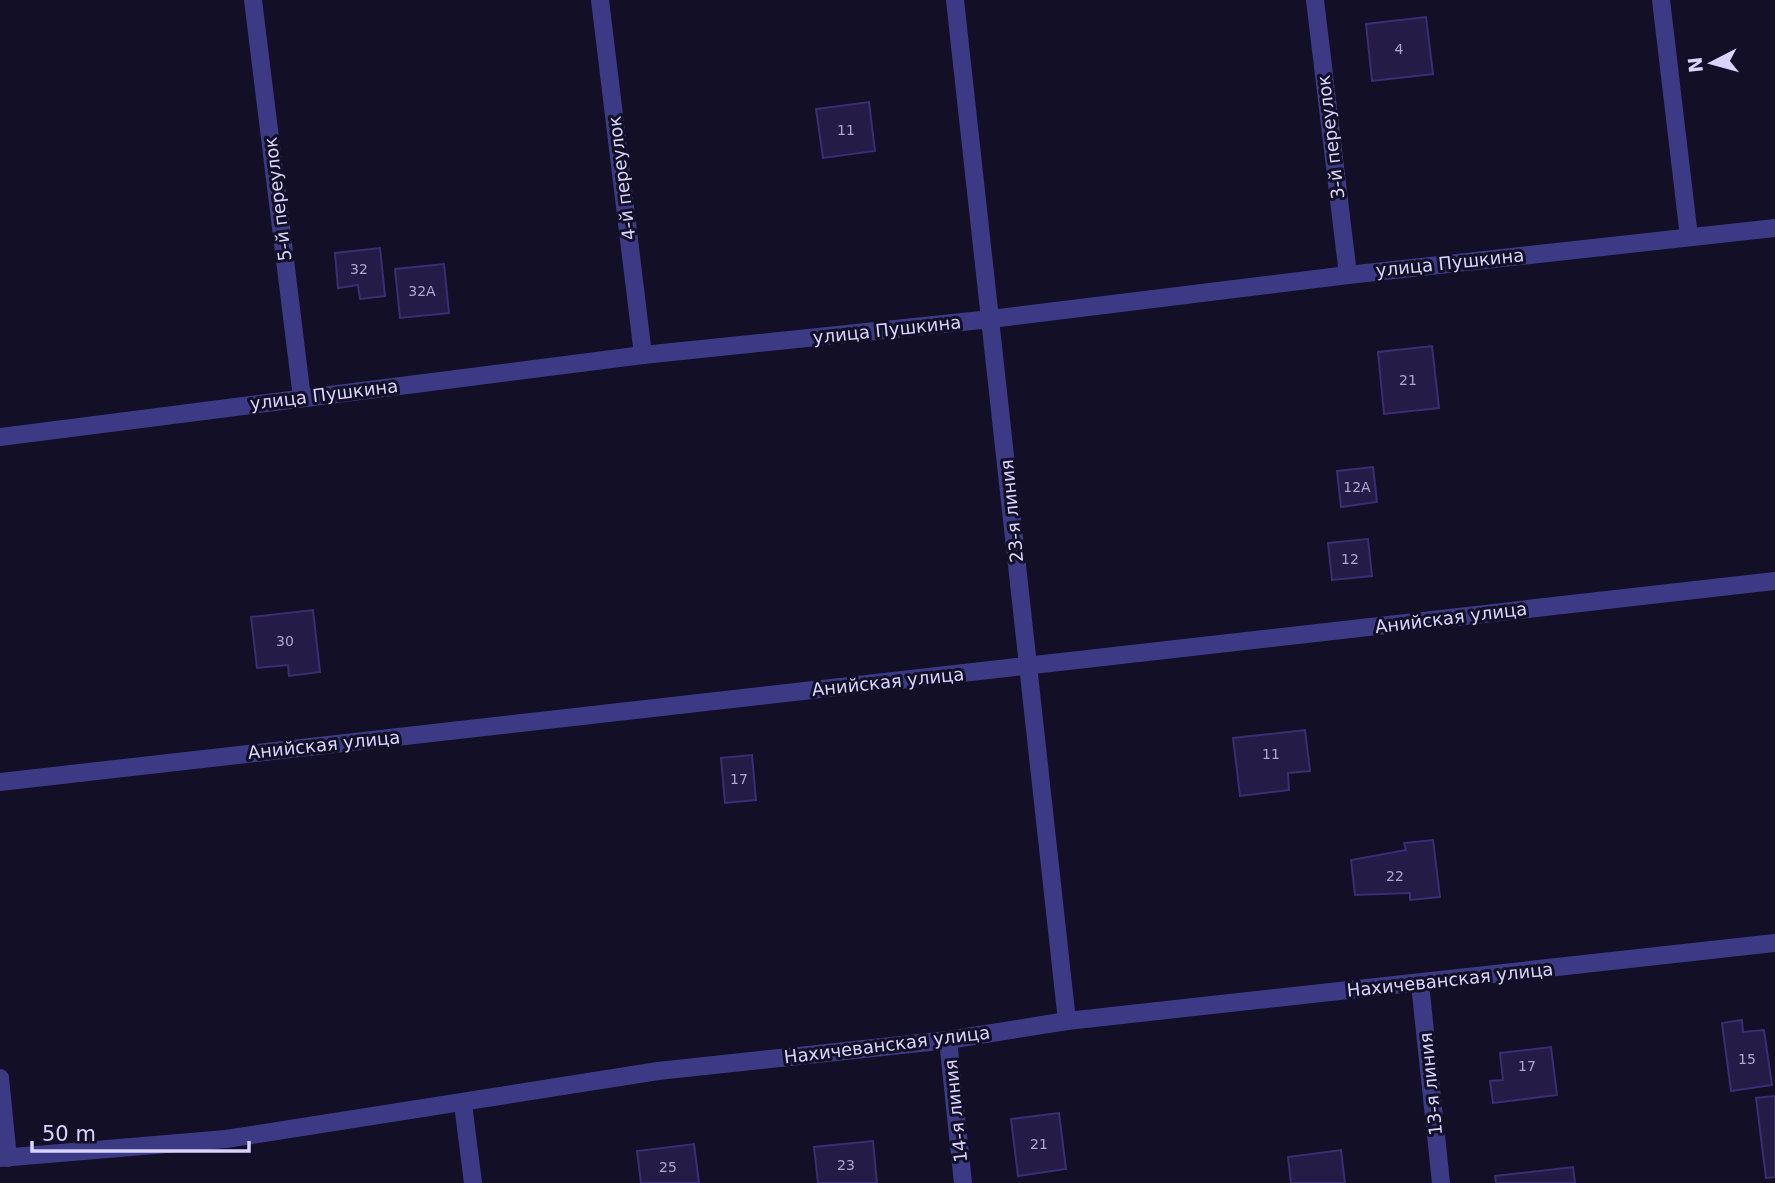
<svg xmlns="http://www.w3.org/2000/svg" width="1775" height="1183" viewBox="0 0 1775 1183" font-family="'DejaVu Sans',sans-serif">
  <rect width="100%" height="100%" fill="#130f26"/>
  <g fill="#241b47" stroke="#3b2d73" stroke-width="2">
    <polygon points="1426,17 1433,74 1372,81 1366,24"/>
    <polygon points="869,102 875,151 823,158 816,109"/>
    <polygon points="380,248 385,296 360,299 358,285 338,288 335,253"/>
    <polygon points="444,264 449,313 400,318 395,269"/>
    <polygon points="1432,346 1439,408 1384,414 1378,352"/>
    <polygon points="1373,467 1377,502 1341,507 1337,471"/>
    <polygon points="1368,539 1372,576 1332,580 1328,543"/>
    <polygon points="313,610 320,672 289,676 288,665 257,668 251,617"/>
    <polygon points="1305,730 1310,771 1288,773 1289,790 1240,796 1233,738"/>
    <polygon points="752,755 756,800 725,803 721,758"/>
    <polygon points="1433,840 1440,897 1410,900 1410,893 1355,895 1351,860 1406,850 1404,843"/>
    <polygon points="1742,1020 1743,1032 1764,1030 1772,1085 1731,1091 1722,1023"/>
    <polygon points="1551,1047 1557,1095 1493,1103 1490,1081 1503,1080 1500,1053"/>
    <polygon points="1775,1096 1775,1177 1766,1178 1756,1098"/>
    <polygon points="1059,1113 1066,1169 1018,1176 1011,1119"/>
    <polygon points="873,1141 877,1183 818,1183 814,1147"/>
    <polygon points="694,1144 699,1183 641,1183 637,1151"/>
    <polygon points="1341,1150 1345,1183 1291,1183 1288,1157"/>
    <polygon points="1573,1167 1575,1183 1496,1183 1495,1176"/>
  </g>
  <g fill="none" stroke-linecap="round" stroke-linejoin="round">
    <g stroke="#3d3a85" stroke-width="18">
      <polyline points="253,0 302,398"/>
      <polyline points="600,0 643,355"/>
      <polyline points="955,0 1067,1021"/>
      <polyline points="1315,0 1348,275"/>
      <polyline points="1661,0 1689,237"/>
      <polyline points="0,437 643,355 991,319 1348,275 1775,228"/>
      <polyline points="0,782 1775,581"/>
      <polyline points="1420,984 1441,1183"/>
      <polyline points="948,1040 963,1183"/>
      <polyline points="0,1078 8,1158"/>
      <polyline points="463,1104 473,1183"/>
      <polyline points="0,1158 226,1139 658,1071 948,1040 1067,1021 1775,943"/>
    </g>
  </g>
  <g text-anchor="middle" stroke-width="6" stroke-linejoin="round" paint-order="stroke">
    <g font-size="14" fill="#aca6d1">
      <text x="1399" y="54">4</text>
      <text x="846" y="135">11</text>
      <text x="359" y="274">32</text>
      <text x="422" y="296">32А</text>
      <text x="1408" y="385">21</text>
      <text x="1357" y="492">12А</text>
      <text x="1350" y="564">12</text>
      <text x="285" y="646">30</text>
      <text x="1271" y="759">11</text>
      <text x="739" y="784">17</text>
      <text x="1395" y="881">22</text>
      <text x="1747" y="1064">15</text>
      <text x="1527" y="1071">17</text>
      <text x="1039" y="1149">21</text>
      <text x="846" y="1170">23</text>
      <text x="668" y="1172">25</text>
    </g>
    <g font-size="18" fill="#d9d4ff" stroke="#130f26">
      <text transform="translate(1331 137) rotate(-97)" y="6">3-й переулок</text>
      <text transform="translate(622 178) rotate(-97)" y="6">4-й переулок</text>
      <text transform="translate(278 199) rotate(-97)" y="6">5-й переулок</text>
      <text transform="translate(1450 263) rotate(-6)" y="6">улица Пушкина</text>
      <text transform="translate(887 330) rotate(-6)" y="6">улица Пушкина</text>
      <text transform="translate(324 395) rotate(-7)" y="6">улица Пушкина</text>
      <text transform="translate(1012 511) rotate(-96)" y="6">23-я линия</text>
      <text transform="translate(1451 618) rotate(-7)" y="6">Анийская улица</text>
      <text transform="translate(888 682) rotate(-6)" y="6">Анийская улица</text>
      <text transform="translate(324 745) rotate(-6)" y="6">Анийская улица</text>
      <text transform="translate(1450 980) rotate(-6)" y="6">Нахичеванская улица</text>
      <text transform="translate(887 1045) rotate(-7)" y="6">Нахичеванская улица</text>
      <text transform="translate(1431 1084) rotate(-96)" y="6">13-я линия</text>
      <text transform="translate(956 1111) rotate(-96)" y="6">14-я линия</text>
    </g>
  </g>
  <g transform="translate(1712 63) rotate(264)" stroke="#130f26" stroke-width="5" paint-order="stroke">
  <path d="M0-5L12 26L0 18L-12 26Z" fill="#d9d4ff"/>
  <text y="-10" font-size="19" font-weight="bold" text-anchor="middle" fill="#d9d4ff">N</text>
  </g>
  <path d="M32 1141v10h217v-10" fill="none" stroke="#d9d4ff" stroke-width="3.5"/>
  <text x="42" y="1141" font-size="21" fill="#d9d4ff" stroke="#130f26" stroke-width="5" paint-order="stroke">50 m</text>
</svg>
